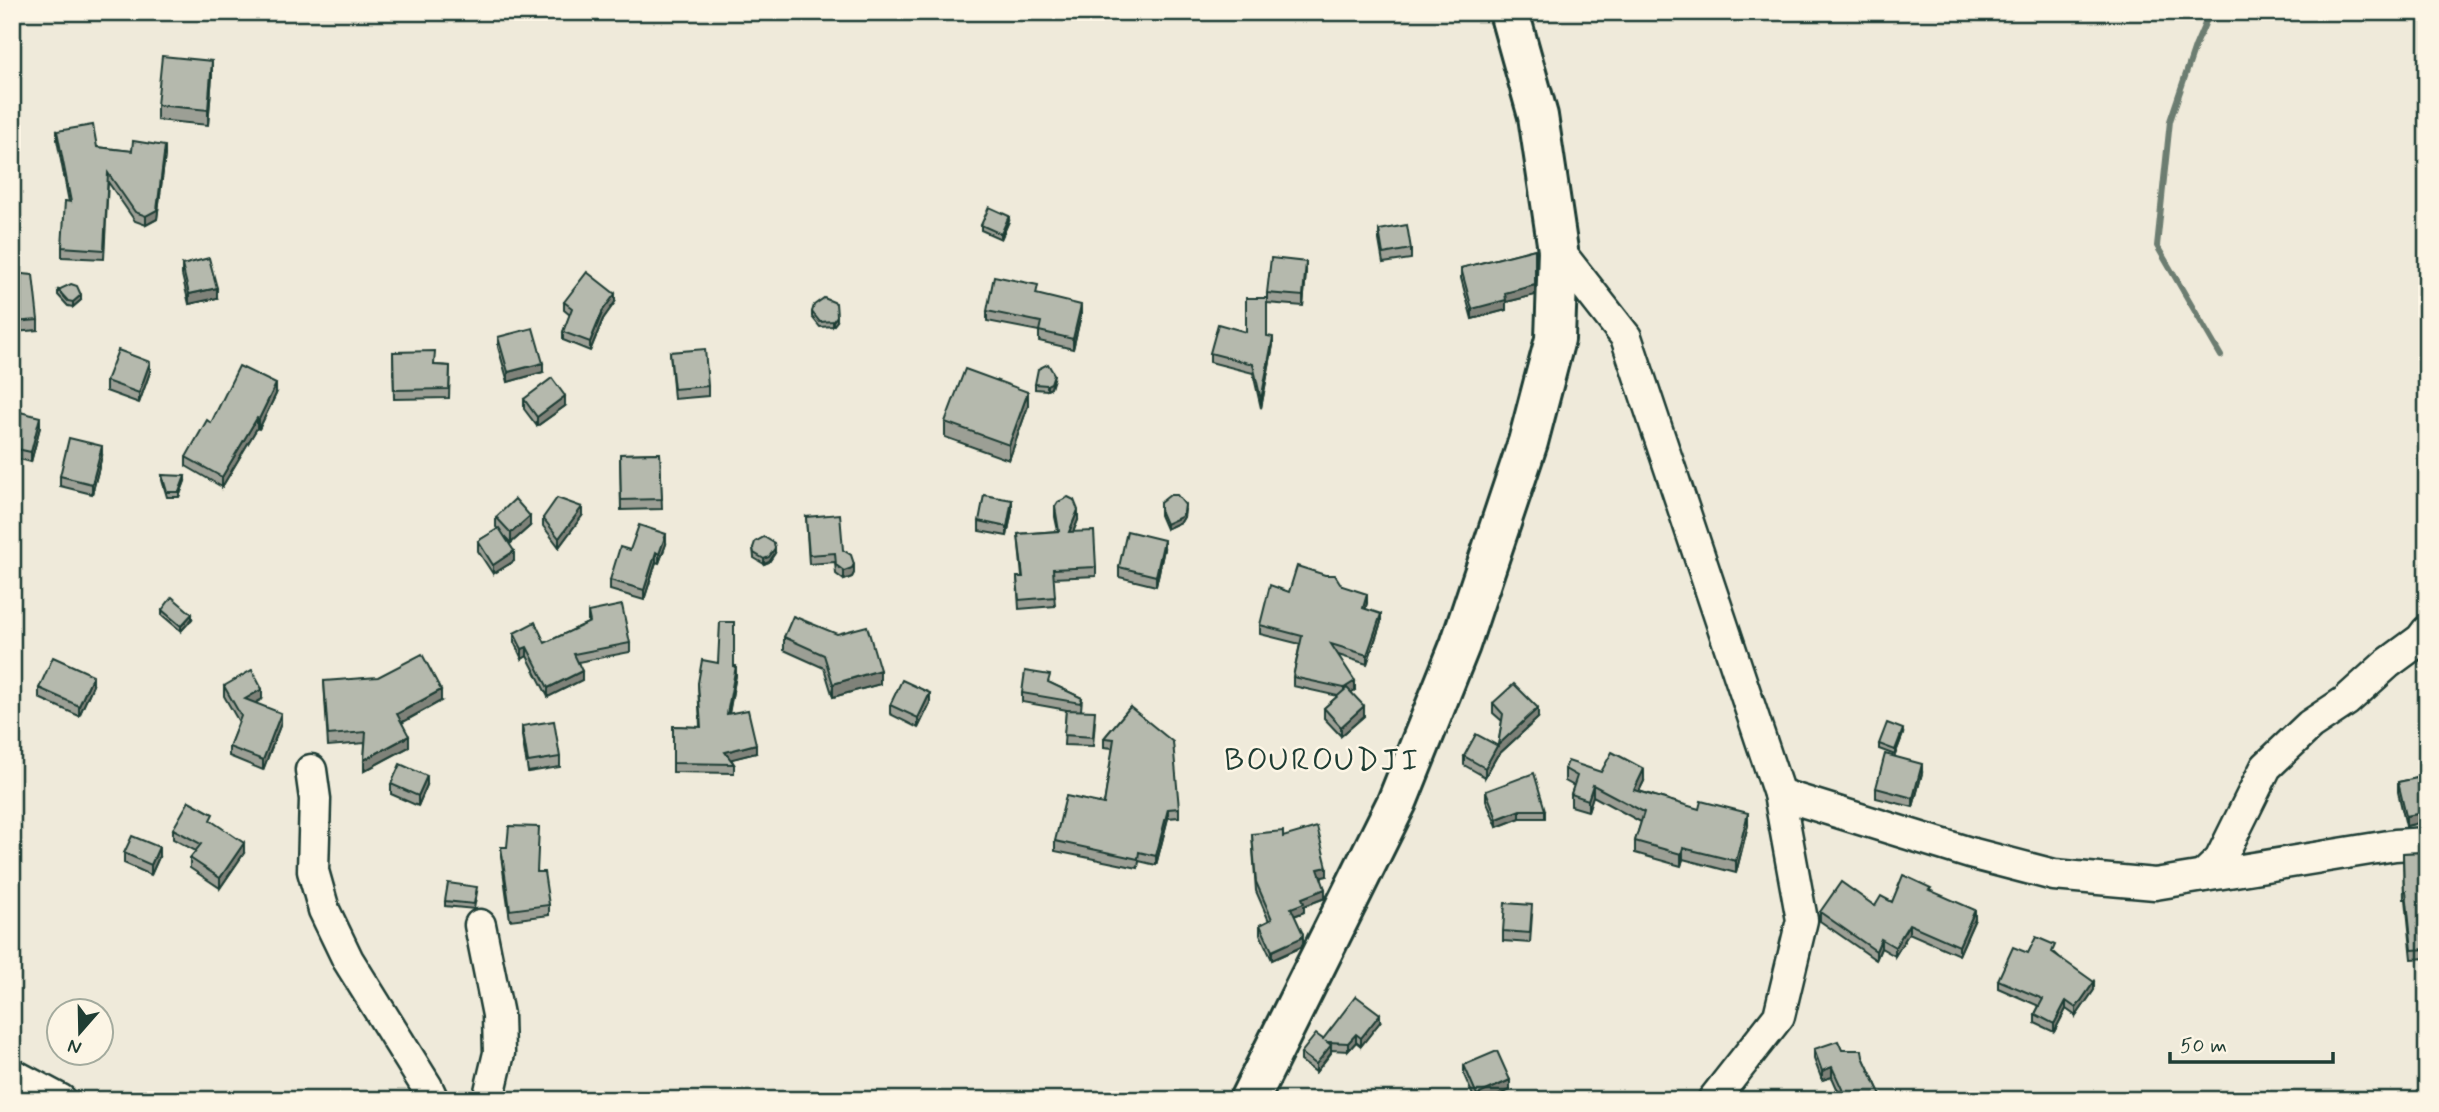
<svg xmlns="http://www.w3.org/2000/svg" width="2439" height="1112" viewBox="0 0 2439 1112" font-family="Mynerve,sans-serif">
  <rect width="100%" height="100%" fill="#efeada"/>
  <filter id="ink" filterUnits="userSpaceOnUse"><feTurbulence type="fractalNoise" baseFrequency=".0143" numOctaves="2"/><feDisplacementMap in="SourceGraphic" scale="14" xChannelSelector="R" yChannelSelector="G"/><feConvolveMatrix kernelMatrix="1 2 1 2 8 2 1 2 1" color-interpolation-filters="sRGB"/></filter>
  <g filter="url(#ink)">
    <g fill="none" stroke-linecap="round" stroke-linejoin="round">
      <polyline stroke="#6c7d71" stroke-width="6" points="2210,12 2195,47 2170,121 2157,246 2221,356"/>
      <g stroke="#1f3d34" stroke-width="35">
        <g id="minor">
          <polyline points="1558,250 1626,337 1779,794 1802,920 1779,1016 1713,1100"/>
          <polyline points="311,770 315,799 313,871 324,910 348,960 427,1087 433,1100"/>
          <polyline points="1779,794 1970,853 2054,875 2155,884 2395,845 2427,843"/>
          <polyline points="2203,876 2220,860 2266,767 2310,725 2346,701 2387,664 2421,639 2427,631"/>
          <polyline points="480,925 498,1015 499,1053 488,1100"/>
          <polyline points="12,1074 61,1100"/>
        </g>
      </g>
      <g stroke="#1f3d34" stroke-width="44">
        <polyline id="highway" points="1249,1100 1397,802 1460,645 1528,442 1555,339 1558,250 1538,116 1509,12"/>
      </g>
      <use href="#minor" stroke="#fcf5e5" stroke-width="30"/>
      <use href="#highway" stroke="#fcf5e5" stroke-width="38"/>
    </g>
    <g fill="#9c9f95" stroke="#1f3d34" stroke-width="2">
      <polygon points="212,76 208,125 157,120 157,105"/>
      <polygon points="57,131 97,147 165,155 157,219 146,225 135,221 108,182 104,259 62,257 62,247 69,202 57,140"/>
      <polygon points="1009,221 1001,239 981,230 981,225"/>
      <polygon points="1379,230 1411,249 1411,259 1383,263 1379,240"/>
      <polygon points="1535,249 1535,295 1506,302 1506,310 1472,319 1461,278 1461,268"/>
      <polygon points="182,265 217,298 189,304 182,275"/>
      <polygon points="1306,272 1303,306 1267,303 1267,293"/>
      <polygon points="12,273 38,320 38,330 14,332 12,317"/>
      <polygon points="58,290 81,300 73,307 68,306 58,295"/>
      <polygon points="1038,295 1081,315 1073,349 1039,341 1039,331 987,321 987,311"/>
      <polygon points="564,302 615,302 603,319 590,351 563,340 563,332 570,315 564,310"/>
      <polygon points="812,312 837,321 833,326 820,327 812,317"/>
      <polygon points="1246,332 1273,345 1261,408 1253,373 1210,362 1210,353"/>
      <polygon points="498,337 543,372 508,382 498,347"/>
      <polygon points="393,352 435,365 450,366 449,398 394,399"/>
      <polygon points="670,352 708,386 708,396 674,399"/>
      <polygon points="150,372 139,403 106,391 106,381"/>
      <polygon points="1054,379 1051,388 1047,390 1035,389 1035,384"/>
      <polygon points="276,394 259,429 257,428 222,487 186,466 186,457"/>
      <polygon points="524,399 565,406 537,426 524,409"/>
      <polygon points="1028,406 1009,460 945,437 945,422"/>
      <polygon points="12,410 40,427 31,462 12,457"/>
      <polygon points="660,453 662,509 621,510 620,454"/>
      <polygon points="102,456 92,494 60,486 60,476"/>
      <polygon points="162,475 185,481 179,497 167,497 162,480"/>
      <polygon points="1160,503 1185,510 1184,517 1181,522 1166,529 1160,515"/>
      <polygon points="1055,507 1078,520 1073,532 1096,567 1096,576 1053,578 1055,606 1019,609 1017,577 1022,577 1018,534 1058,531 1055,517"/>
      <polygon points="1012,510 1007,536 979,531 979,521"/>
      <polygon points="582,516 559,547 543,526 543,518"/>
      <polygon points="496,517 530,526 511,543 502,534 514,561 493,574 478,551 478,541 498,529 496,527"/>
      <polygon points="806,517 843,550 854,573 852,577 844,580 836,574 835,562 809,564"/>
      <polygon points="666,544 659,563 656,562 644,600 610,590 610,580 630,550"/>
      <polygon points="753,548 775,553 769,562 764,564 754,558"/>
      <polygon points="1164,549 1156,586 1119,577 1119,567"/>
      <polygon points="1342,586 1367,603 1365,609 1381,622 1367,664 1338,655 1355,690 1351,692 1364,716 1341,736 1324,718 1324,708 1338,696 1293,686 1293,677 1300,644 1260,634 1260,625 1289,592"/>
      <polygon points="162,610 192,619 181,631 162,615"/>
      <polygon points="588,612 630,643 630,652 578,662 582,680 548,697 527,656 522,659 514,642 514,633 545,643 588,623"/>
      <polygon points="784,637 880,670 880,684 833,697 824,668 784,650"/>
      <polygon points="734,666 736,675 729,714 756,753 731,759 734,764 734,773 673,772 673,726 700,727 698,683"/>
      <polygon points="324,681 441,701 402,723 409,747 364,771 365,743 328,746"/>
      <polygon points="1050,683 1082,698 1081,710 1095,721 1093,746 1064,745 1066,710 1067,710 1022,702 1022,693"/>
      <polygon points="93,685 79,716 39,698 39,688"/>
      <polygon points="224,686 262,699 255,703 281,723 263,770 229,756 229,747 239,722 224,696"/>
      <polygon points="930,703 918,728 890,714 890,705"/>
      <polygon points="1493,703 1538,718 1497,756 1485,777 1464,765 1464,756 1498,746 1502,721 1493,713"/>
      <polygon points="1130,707 1179,808 1179,817 1168,818 1156,865 1139,861 1138,868 1055,851 1055,841 1104,804 1113,748 1104,747 1104,738"/>
      <polygon points="522,726 560,757 560,767 528,772 522,736"/>
      <polygon points="1903,734 1895,755 1879,749 1879,744"/>
      <polygon points="1565,769 1601,772 1644,781 1639,791 1748,825 1736,873 1683,859 1681,866 1635,853 1635,841 1641,822 1593,796 1588,811 1571,806 1571,794 1574,786 1565,781"/>
      <polygon points="1922,773 1913,807 1876,798 1876,788"/>
      <polygon points="2427,776 2427,821 2406,826 2398,792 2398,782"/>
      <polygon points="391,784 427,785 418,806 391,794"/>
      <polygon points="1486,791 1545,810 1545,818 1520,818 1497,827 1486,800"/>
      <polygon points="173,829 244,853 220,888 190,868 190,858 196,851 173,839"/>
      <polygon points="1252,834 1283,837 1327,876 1321,877 1325,898 1304,906 1304,912 1294,916 1303,943 1301,947 1272,960 1260,934 1260,925 1269,921 1256,891"/>
      <polygon points="501,847 538,872 549,905 549,915 510,920 501,856"/>
      <polygon points="2427,852 2427,958 2412,959 2406,899 2404,899 2403,853"/>
      <polygon points="124,853 159,857 151,875 124,863"/>
      <polygon points="1931,891 1975,919 1959,955 1909,933 1895,956 1881,948 1876,960 1820,921 1820,912 1875,906"/>
      <polygon points="477,892 474,909 445,906 445,901"/>
      <polygon points="1532,915 1530,943 1503,941 1503,931"/>
      <polygon points="2028,953 2055,953 2094,990 2076,1016 2066,1009 2054,1032 2035,1023 2035,1014 2039,1006 1998,988 1998,980"/>
      <polygon points="1380,1022 1361,1046 1356,1042 1348,1051 1331,1050 1331,1053 1316,1072 1301,1061 1301,1053 1323,1039"/>
      <polygon points="1814,1049 1842,1050 1863,1057 1883,1100 1842,1100 1832,1077 1822,1080 1814,1059"/>
      <polygon points="1464,1065 1510,1090 1488,1100 1475,1100 1464,1075"/>
    </g>
    <g fill="#7f8279" stroke="#1f3d34" stroke-width="2">
      <polygon points="212,61 212,76 208,125 208,110"/>
      <polygon points="165,146 165,155 157,219 146,225 146,216"/>
      <polygon points="1009,216 1009,221 1001,239 1001,234"/>
      <polygon points="1306,262 1306,272 1303,306 1303,296"/>
      <polygon points="1535,285 1535,295 1506,302 1506,310 1472,319 1472,309 1505,293"/>
      <polygon points="217,288 217,298 189,304 189,294"/>
      <polygon points="615,294 615,302 603,319 590,351 590,342 603,310"/>
      <polygon points="81,295 81,300 73,307 73,302"/>
      <polygon points="1081,305 1081,315 1073,349 1073,339"/>
      <polygon points="837,316 837,321 833,326 833,321"/>
      <polygon points="1273,337 1273,345 1261,408 1261,400"/>
      <polygon points="150,362 150,372 139,403 139,393"/>
      <polygon points="543,363 543,372 508,382 508,372"/>
      <polygon points="1054,374 1051,388 1047,390 1047,385"/>
      <polygon points="276,384 276,394 259,429 259,419"/>
      <polygon points="1028,392 1028,406 1009,460 1009,445"/>
      <polygon points="565,396 565,406 537,426 537,417"/>
      <polygon points="40,417 40,427 31,462 31,452"/>
      <polygon points="257,418 257,428 222,487 222,477"/>
      <polygon points="102,446 102,456 92,494 92,484"/>
      <polygon points="185,476 185,481 179,497 179,492"/>
      <polygon points="1012,500 1012,510 1007,536 1007,527"/>
      <polygon points="1185,505 1184,517 1181,522 1166,529 1166,524"/>
      <polygon points="582,507 582,516 559,547 559,538"/>
      <polygon points="1078,510 1078,520 1069,542 1069,532"/>
      <polygon points="530,516 530,526 511,543 511,533"/>
      <polygon points="666,534 666,544 659,563 659,554"/>
      <polygon points="1164,540 1164,549 1156,586 1156,576"/>
      <polygon points="775,548 775,553 769,562 764,564 764,559"/>
      <polygon points="514,551 514,561 493,574 493,565"/>
      <polygon points="656,552 656,562 644,600 644,590"/>
      <polygon points="854,564 854,573 852,577 844,580 844,571"/>
      <polygon points="1367,594 1367,603 1363,617 1363,608"/>
      <polygon points="192,614 192,619 181,631 181,626"/>
      <polygon points="1381,614 1381,622 1367,664 1367,655"/>
      <polygon points="527,647 527,656 522,659 522,649"/>
      <polygon points="736,666 736,675 727,723 727,714"/>
      <polygon points="880,670 880,684 833,697 833,684"/>
      <polygon points="582,671 582,680 548,697 548,688"/>
      <polygon points="93,675 93,685 79,716 79,706"/>
      <polygon points="1355,681 1355,690 1344,697 1344,688"/>
      <polygon points="262,689 262,699 245,709 245,699"/>
      <polygon points="441,690 441,701 397,725 397,714"/>
      <polygon points="930,693 930,703 918,728 918,718"/>
      <polygon points="1364,706 1364,716 1341,736 1341,727"/>
      <polygon points="1538,708 1538,718 1497,756 1485,777 1485,768 1497,746"/>
      <polygon points="281,713 281,723 263,770 263,760"/>
      <polygon points="1903,729 1903,734 1895,755 1895,750"/>
      <polygon points="409,736 409,747 364,771 364,760"/>
      <polygon points="756,744 756,753 725,761 725,752"/>
      <polygon points="1922,764 1922,773 1913,807 1913,798"/>
      <polygon points="1644,769 1644,781 1634,801 1634,790"/>
      <polygon points="427,776 427,785 418,806 418,796"/>
      <polygon points="1593,785 1593,796 1588,811 1588,800"/>
      <polygon points="1168,809 1168,818 1156,865 1156,856"/>
      <polygon points="1520,810 1520,818 1497,827 1497,819"/>
      <polygon points="2427,812 2427,821 2406,826 2406,816"/>
      <polygon points="1748,813 1748,825 1736,873 1736,861"/>
      <polygon points="244,843 244,853 220,888 220,878"/>
      <polygon points="159,847 159,857 151,875 151,865"/>
      <polygon points="1683,848 1683,859 1681,866 1681,854"/>
      <polygon points="1327,867 1327,876 1318,878 1318,869"/>
      <polygon points="1325,889 1325,898 1304,906 1304,912 1291,917 1291,908 1302,898"/>
      <polygon points="1975,910 1975,919 1959,955 1959,946"/>
      <polygon points="1909,924 1909,933 1895,956 1895,947"/>
      <polygon points="1303,934 1303,943 1301,947 1272,960 1272,951"/>
      <polygon points="1881,939 1881,948 1876,960 1876,951"/>
      <polygon points="2094,982 2094,990 2076,1016 2076,1008"/>
      <polygon points="2066,1001 2066,1009 2054,1032 2054,1024"/>
      <polygon points="1380,1014 1380,1022 1361,1046 1361,1038"/>
      <polygon points="1356,1034 1356,1042 1348,1051 1348,1043"/>
      <polygon points="1331,1045 1331,1053 1316,1072 1316,1064"/>
      <polygon points="1832,1067 1832,1077 1822,1080 1822,1071"/>
      <polygon points="1510,1080 1510,1090 1488,1100 1477,1100 1477,1095"/>
    </g>
    <g fill="#b5b9ad" stroke="#1f3d34" stroke-width="2">
      <polygon points="162,56 212,61 208,110 157,105"/>
      <polygon points="93,125 97,147 132,151 133,141 165,146 157,210 146,216 135,212 108,173 104,250 62,247 65,201 71,202 57,131"/>
      <polygon points="989,207 1009,216 1001,234 981,225"/>
      <polygon points="1407,225 1411,249 1383,254 1379,230"/>
      <polygon points="1535,249 1535,285 1505,293 1506,300 1472,309 1461,268"/>
      <polygon points="209,258 217,288 189,294 182,265"/>
      <polygon points="1271,258 1306,262 1303,296 1267,293"/>
      <polygon points="587,272 615,294 603,310 590,342 563,332 572,308 564,302"/>
      <polygon points="12,273 33,275 38,320 14,322 12,308"/>
      <polygon points="994,276 1038,285 1036,294 1081,305 1073,339 1039,331 1041,322 987,311"/>
      <polygon points="71,284 77,286 81,295 73,302 68,301 58,290"/>
      <polygon points="824,298 836,303 837,316 833,321 820,322 812,312 814,305"/>
      <polygon points="1246,298 1267,298 1267,336 1273,337 1261,400 1253,364 1210,353 1218,324 1246,332"/>
      <polygon points="533,328 543,363 508,372 498,337"/>
      <polygon points="705,349 708,386 674,389 670,352"/>
      <polygon points="118,350 150,362 139,393 106,381"/>
      <polygon points="435,351 434,365 450,366 449,389 394,390 393,352"/>
      <polygon points="1048,364 1054,374 1051,383 1047,385 1035,384 1038,369"/>
      <polygon points="239,366 276,384 259,419 257,418 222,477 186,457 207,420 211,423"/>
      <polygon points="965,369 1028,392 1009,445 945,422"/>
      <polygon points="552,378 565,396 537,417 524,399"/>
      <polygon points="12,410 40,417 31,452 12,448"/>
      <polygon points="69,438 102,446 92,484 60,476"/>
      <polygon points="660,453 662,499 621,500 620,454"/>
      <polygon points="162,475 185,476 179,492 167,492"/>
      <polygon points="984,495 1012,500 1007,527 979,521"/>
      <polygon points="1170,495 1177,495 1185,505 1184,512 1181,517 1166,524 1160,510 1160,503"/>
      <polygon points="1068,497 1074,500 1078,510 1069,532 1094,531 1096,567 1053,569 1055,597 1019,600 1017,577 1023,577 1018,534 1059,531 1055,507 1058,502"/>
      <polygon points="557,498 582,507 559,538 543,518"/>
      <polygon points="515,499 530,516 511,533 496,517"/>
      <polygon points="840,514 843,550 851,555 854,564 852,568 844,571 836,565 835,553 809,555 806,517"/>
      <polygon points="639,525 666,534 659,554 656,552 644,590 610,580 620,547 630,550"/>
      <polygon points="499,528 514,551 493,565 478,541"/>
      <polygon points="1127,531 1164,540 1156,576 1119,567"/>
      <polygon points="764,537 774,543 775,548 769,557 764,559 754,553 753,548 755,542"/>
      <polygon points="1297,566 1325,575 1335,575 1342,586 1367,594 1363,608 1381,614 1367,655 1331,644 1355,681 1344,688 1293,677 1302,636 1260,625 1270,585 1289,592"/>
      <polygon points="172,597 192,614 181,626 162,610"/>
      <polygon points="622,605 630,643 574,654 582,671 548,688 527,647 522,649 514,633 535,622 545,643 590,622 588,612"/>
      <polygon points="793,616 837,634 867,626 880,670 833,684 824,655 784,637"/>
      <polygon points="720,622 734,622 734,666 736,666 727,714 748,710 756,744 725,752 734,764 673,763 673,726 701,727 698,683 702,660 718,663"/>
      <polygon points="422,654 441,690 397,714 409,736 364,760 366,732 328,735 324,681 378,677"/>
      <polygon points="53,657 93,675 79,706 39,688"/>
      <polygon points="252,670 262,689 245,699 281,713 263,760 229,747 241,716 224,686"/>
      <polygon points="1025,671 1050,675 1048,682 1082,698 1080,703 1022,693"/>
      <polygon points="902,680 930,693 918,718 890,705"/>
      <polygon points="1514,684 1538,708 1497,746 1485,768 1464,756 1476,734 1498,746 1503,714 1493,703"/>
      <polygon points="1347,688 1364,706 1341,727 1324,708"/>
      <polygon points="1130,707 1173,742 1179,808 1168,809 1156,856 1139,852 1138,859 1055,841 1066,796 1104,804 1114,739 1104,738"/>
      <polygon points="1066,710 1095,711 1093,737 1064,735"/>
      <polygon points="554,721 560,757 528,762 522,726"/>
      <polygon points="1887,723 1903,729 1895,750 1879,744"/>
      <polygon points="1612,752 1644,769 1634,790 1699,809 1701,801 1748,813 1736,861 1683,848 1681,854 1635,841 1644,812 1593,785 1588,800 1571,794 1577,776 1565,769 1568,761 1601,772"/>
      <polygon points="1885,754 1922,764 1913,798 1876,788"/>
      <polygon points="400,764 427,776 418,796 391,784"/>
      <polygon points="1534,773 1545,810 1520,810 1497,819 1486,791"/>
      <polygon points="2427,776 2427,812 2406,816 2398,782"/>
      <polygon points="189,801 213,814 210,820 244,843 220,878 190,858 201,844 173,829"/>
      <polygon points="509,826 539,827 537,872 544,872 549,905 510,910 501,847 507,847"/>
      <polygon points="1317,827 1327,867 1318,869 1325,889 1302,898 1304,903 1291,908 1303,934 1301,938 1272,951 1260,925 1272,919 1256,882 1252,834 1283,831 1283,837"/>
      <polygon points="132,836 159,847 151,865 124,853"/>
      <polygon points="2427,852 2427,949 2412,950 2406,891 2404,891 2403,853"/>
      <polygon points="1903,875 1931,888 1929,890 1975,910 1959,946 1909,924 1895,947 1881,939 1876,951 1820,912 1841,882 1875,906 1881,896 1892,902"/>
      <polygon points="448,883 477,887 474,904 445,901"/>
      <polygon points="1505,903 1532,905 1530,933 1503,931"/>
      <polygon points="2036,937 2055,945 2052,952 2094,982 2076,1008 2066,1001 2054,1024 2035,1014 2043,999 1998,980 2013,947 2028,953"/>
      <polygon points="1356,996 1380,1014 1361,1038 1356,1034 1348,1043 1327,1042 1331,1045 1316,1064 1301,1053 1316,1034 1323,1039"/>
      <polygon points="1838,1041 1842,1050 1862,1050 1863,1057 1883,1100 1847,1100 1832,1067 1822,1071 1814,1049"/>
      <polygon points="1497,1051 1510,1080 1477,1095 1464,1065"/>
    </g>
  </g>
  <g text-anchor="middle" stroke-width="5" stroke-linejoin="round" paint-order="stroke">
    <g font-size="32" letter-spacing="2" fill="#1f3d34" stroke="#fcf5e5">
      <text x="1322" y="770">BOUROUDJI</text>
    </g>
  </g>
  <rect width="2439" height="1112" fill="none" stroke="#fcf5e5" stroke-width="42"/>
  <rect x="21" y="21" width="2397" height="1070" fill="none" stroke="#1f3d34" stroke-width="2.5" filter="url(#ink)"/>
  <g transform="translate(80 1032) rotate(200)"><circle r="33" fill="#fcf5e5" stroke="#a4ab9e" stroke-width="2"/>
  <path d="M0-5L12 26L0 18L-12 26Z" fill="#1f3d34"/>
  <text y="-10" font-size="19" font-weight="bold" text-anchor="middle" fill="#1f3d34">N</text>
  </g>
  <path d="M2170 1052v10h163v-10" fill="none" stroke="#1f3d34" stroke-width="3.5"/>
  <text x="2180" y="1052" font-size="21" fill="#1f3d34" stroke="#fcf5e5" stroke-width="5" paint-order="stroke">50 m</text>
</svg>
